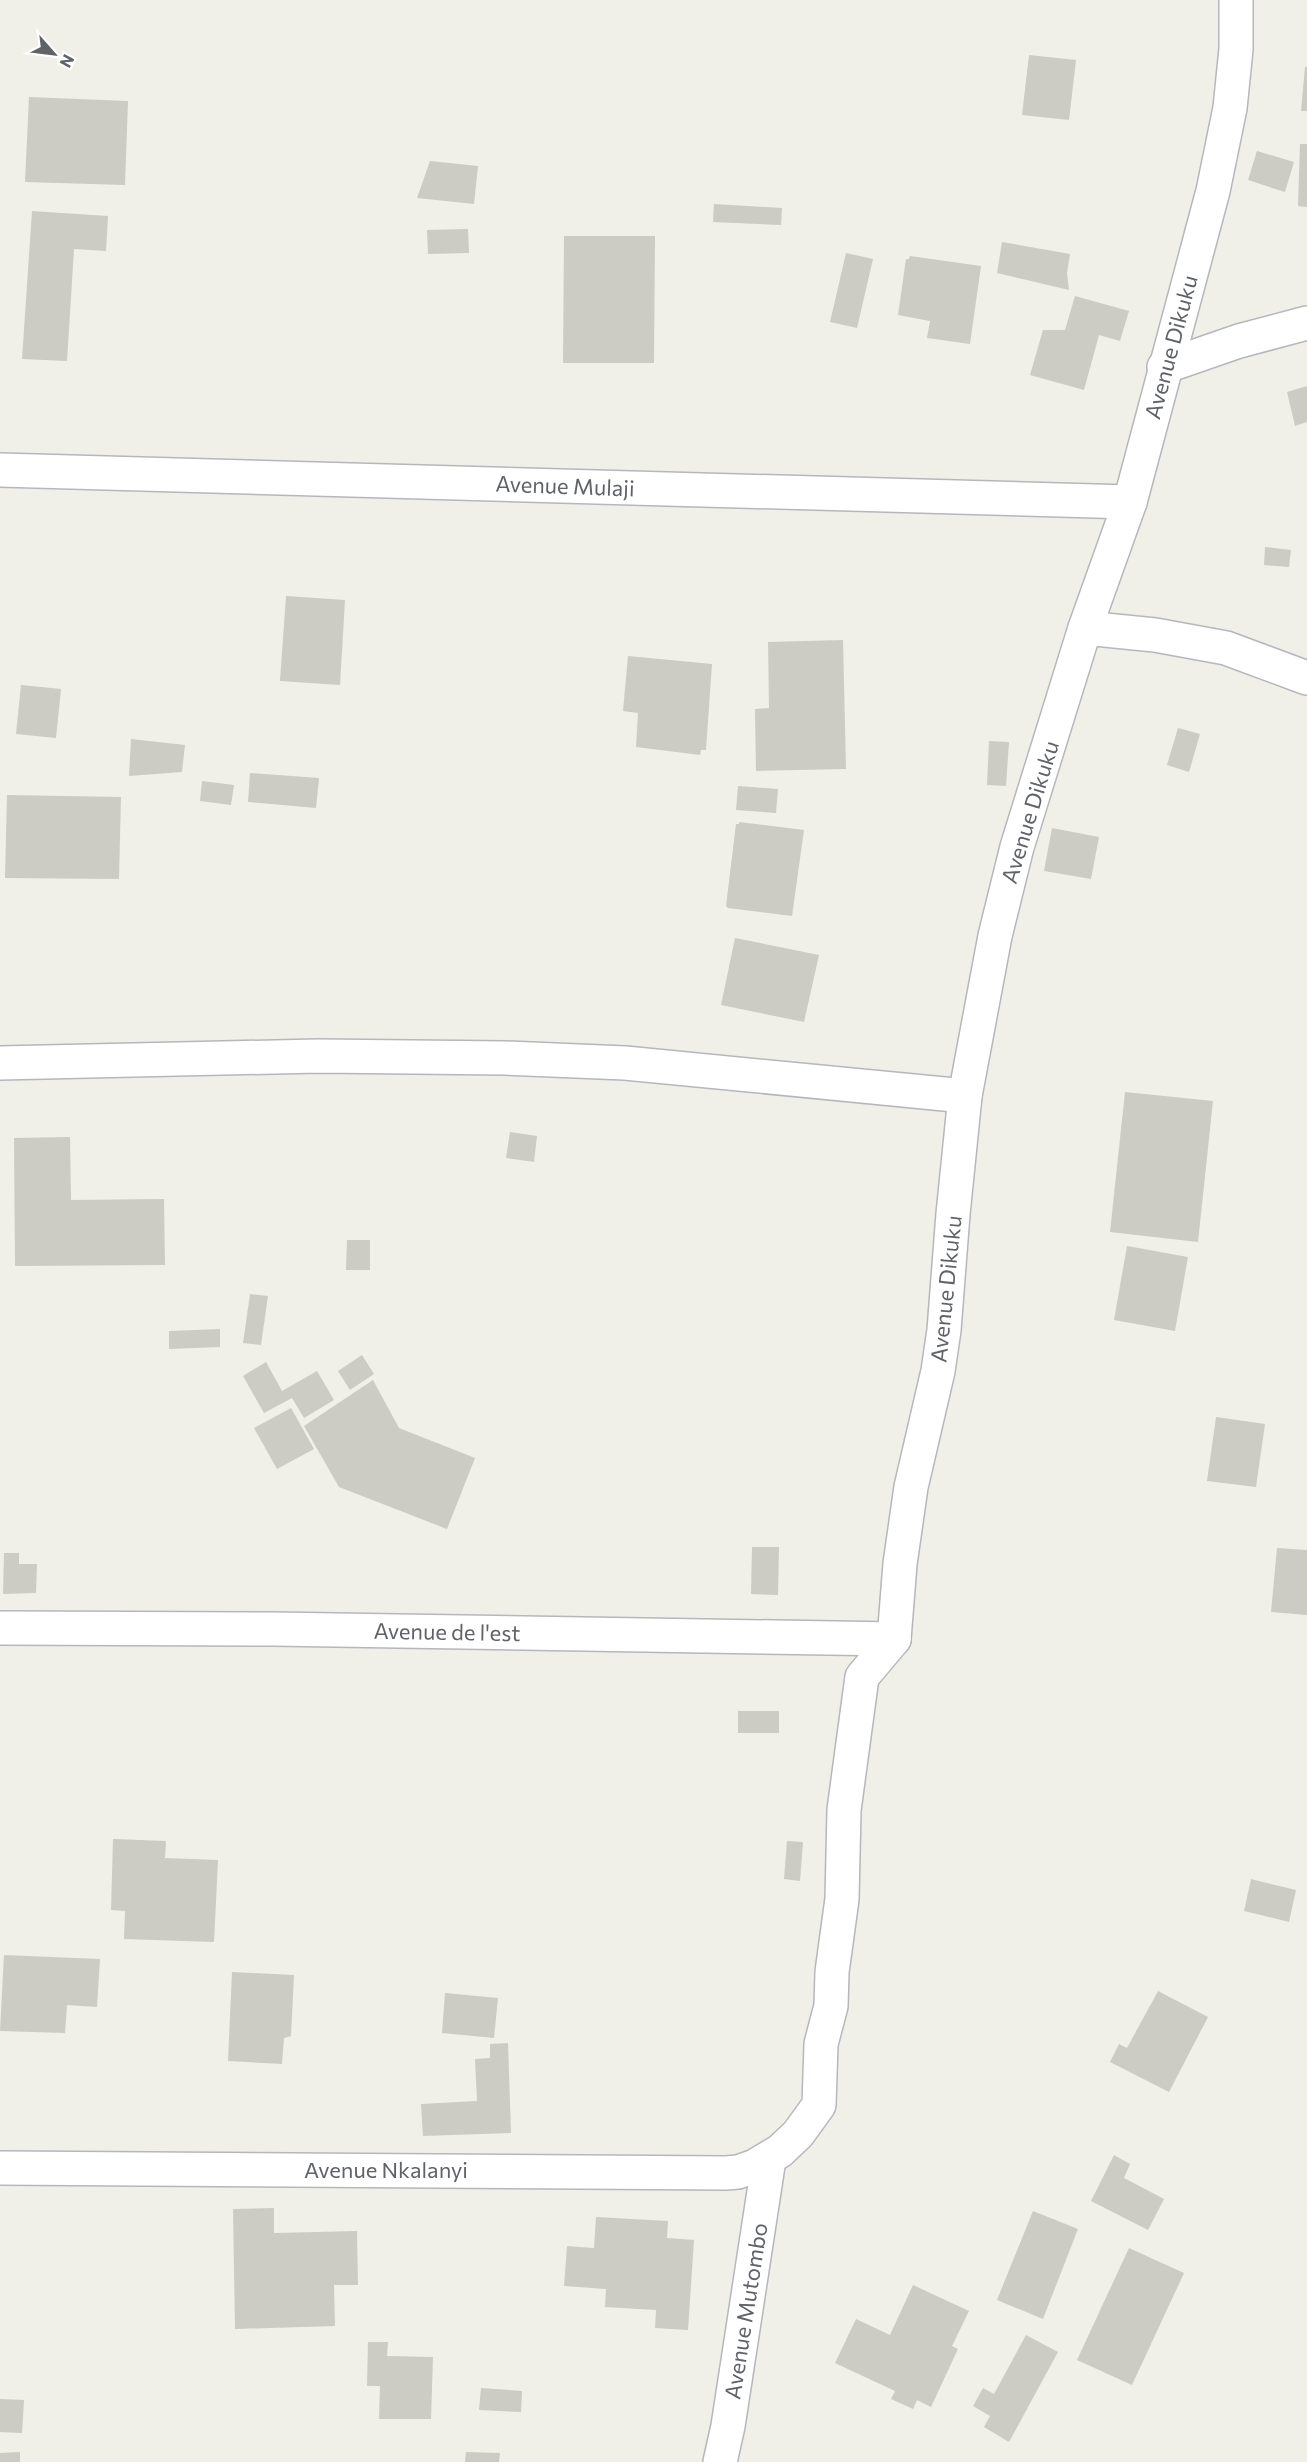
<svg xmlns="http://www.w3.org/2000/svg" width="1307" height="2462" viewBox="0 0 1307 2462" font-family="Commissioner,sans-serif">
  <rect width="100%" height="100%" fill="#f0efe8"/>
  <g fill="#cccbc4">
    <polygon points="1029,55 1076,60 1069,120 1022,115"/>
    <polygon points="1305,67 1307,67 1307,111 1301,111"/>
    <polygon points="29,97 128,101 125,185 25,182"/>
    <polygon points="1300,144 1307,144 1307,207 1298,206"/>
    <polygon points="1257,151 1294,162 1285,192 1248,180"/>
    <polygon points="430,161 478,166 474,204 417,198"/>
    <polygon points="714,204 782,208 781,225 713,222"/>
    <polygon points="32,211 108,216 106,251 74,249 67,361 22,359"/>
    <polygon points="468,229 469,253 428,254 427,230"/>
    <polygon points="564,236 655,236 654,363 563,363"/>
    <polygon points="1002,242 1070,254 1067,273 1069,290 997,273"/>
    <polygon points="846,253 873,259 857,328 830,322"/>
    <polygon points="910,256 981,266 970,344 927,338 930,321 898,315 906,259 909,259"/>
    <polygon points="1075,296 1129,311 1120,341 1099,335 1084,390 1030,375 1043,330 1065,330"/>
    <polygon points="1307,386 1307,422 1295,426 1287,392"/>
    <polygon points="1265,547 1291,550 1289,567 1264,565"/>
    <polygon points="286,596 345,600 340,685 280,681"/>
    <polygon points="843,640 846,769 756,771 755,709 769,708 768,642"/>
    <polygon points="628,656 712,664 706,750 701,750 700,755 636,747 638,713 623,711"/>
    <polygon points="21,685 61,689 56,738 16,734"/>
    <polygon points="1178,728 1200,734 1189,772 1167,765"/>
    <polygon points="131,739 185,745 182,772 129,776"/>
    <polygon points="989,741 1009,742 1006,786 987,785"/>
    <polygon points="250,773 319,778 316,808 248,802"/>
    <polygon points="202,781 234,785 231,805 200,801"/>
    <polygon points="738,786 778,789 776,813 736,810"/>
    <polygon points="7,795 121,797 119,879 5,878"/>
    <polygon points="739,822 804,830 792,916 728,908 726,906 736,824 739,824"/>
    <polygon points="1052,828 1099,837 1091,879 1044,871"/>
    <polygon points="735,938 819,955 804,1022 721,1005"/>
    <polygon points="1125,1092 1213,1101 1198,1242 1110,1232"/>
    <polygon points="510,1132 537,1136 534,1162 506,1158"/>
    <polygon points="70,1137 71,1200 164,1199 165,1265 15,1266 14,1138"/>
    <polygon points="347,1240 370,1240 370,1270 346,1270"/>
    <polygon points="1127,1246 1188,1257 1175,1331 1114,1320"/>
    <polygon points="250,1294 268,1296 261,1345 243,1343"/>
    <polygon points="220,1329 220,1347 169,1349 169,1331"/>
    <polygon points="362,1355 374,1374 350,1390 338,1371"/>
    <polygon points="266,1362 282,1391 317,1371 334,1400 304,1418 292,1398 264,1413 243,1376"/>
    <polygon points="373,1380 399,1428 475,1458 447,1529 339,1487 304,1426"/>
    <polygon points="291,1408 314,1449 277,1469 254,1428"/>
    <polygon points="1216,1417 1265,1424 1256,1487 1207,1481"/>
    <polygon points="752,1547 779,1547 778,1595 751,1594"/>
    <polygon points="1277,1548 1307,1550 1307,1615 1271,1612"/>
    <polygon points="4,1553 19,1553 19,1564 37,1564 36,1593 3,1594"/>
    <rect x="738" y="1711" width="41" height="22"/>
    <polygon points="113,1839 166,1841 165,1858 218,1860 214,1942 124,1939 125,1911 111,1910"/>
    <polygon points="787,1841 803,1842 800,1881 784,1879"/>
    <polygon points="1251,1879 1296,1890 1289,1922 1244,1911"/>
    <polygon points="4,1955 100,1959 97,2007 67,2005 65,2033 0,2031"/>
    <polygon points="232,1972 294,1975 291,2036 284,2038 282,2064 228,2061"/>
    <polygon points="1158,1991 1208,2017 1169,2092 1110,2062 1119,2044 1127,2048"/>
    <polygon points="445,1993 498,1998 494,2038 442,2033"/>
    <polygon points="508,2043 511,2133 423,2136 421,2104 477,2101 475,2059 490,2058 490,2044"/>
    <polygon points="1114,2155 1130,2164 1124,2178 1164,2199 1148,2230 1091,2201"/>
    <polygon points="274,2208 274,2233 357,2231 358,2285 334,2285 335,2326 235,2329 233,2209"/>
    <polygon points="1033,2211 1078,2229 1043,2319 997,2300"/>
    <polygon points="596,2217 668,2221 667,2238 694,2240 688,2330 655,2328 656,2310 605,2307 606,2289 564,2286 567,2246 594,2248"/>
    <polygon points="1129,2248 1184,2273 1132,2385 1077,2360"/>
    <polygon points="913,2285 969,2311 952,2346 958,2349 931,2407 917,2400 913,2409 891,2399 895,2391 835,2363 856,2319 890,2335"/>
    <polygon points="1026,2335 1058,2352 1009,2442 984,2427 990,2416 973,2406 983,2388 994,2394"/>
    <polygon points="368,2342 388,2342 387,2356 433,2357 431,2419 379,2419 380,2386 367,2386"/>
    <polygon points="481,2388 522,2391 521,2412 479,2410"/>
    <polygon points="0,2399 24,2400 22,2433 0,2432"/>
    <polygon points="20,2452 20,2462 0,2462 0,2453"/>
    <polygon points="466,2452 500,2453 499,2462 465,2462"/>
  </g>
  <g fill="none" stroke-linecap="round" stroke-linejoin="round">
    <g stroke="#b5b7bb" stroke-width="36">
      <g id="minor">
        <polyline points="1164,367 1239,341 1307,323"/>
        <polyline points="0,470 1130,502"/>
        <polyline points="1085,628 1155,635 1226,648 1307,678"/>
        <polyline points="0,1063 318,1056 505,1058 625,1063 965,1096"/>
        <polyline points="0,1628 273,1629 894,1639"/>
        <polyline points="894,1639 900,1564 911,1487 938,1371 944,1330 953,1214 965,1096 995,936 1017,847 1085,628 1130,502 1213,191 1230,108 1236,49 1236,0"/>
        <polyline points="0,2168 726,2173 738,2172 755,2166 780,2151 798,2134 819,2105 821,2044 831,2006 832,1972 842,1899 844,1810 862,1677 894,1639"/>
        <polyline points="720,2462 728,2426 769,2159"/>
      </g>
    </g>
    <use href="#minor" stroke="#fff" stroke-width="33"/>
  </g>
  <g text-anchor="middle" stroke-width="4.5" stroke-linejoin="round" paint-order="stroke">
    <g font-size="22" fill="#5f6267" stroke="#fff">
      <text transform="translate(1171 347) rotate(-75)" y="8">Avenue Dikuku</text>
      <text transform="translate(565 486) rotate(2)" y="8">Avenue Mulaji</text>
      <text transform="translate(1030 812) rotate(-73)" y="8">Avenue Dikuku</text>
      <text transform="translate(946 1289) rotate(-84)" y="8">Avenue Dikuku</text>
      <text transform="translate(447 1632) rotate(1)" y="8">Avenue de l'est</text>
      <text x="386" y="2178">Avenue Nkalanyi</text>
      <text transform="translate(746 2311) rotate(-81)" y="8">Avenue Mutombo</text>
    </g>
  </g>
  <g transform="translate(54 54) rotate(118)" stroke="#ffffff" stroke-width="4.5" paint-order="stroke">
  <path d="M0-4.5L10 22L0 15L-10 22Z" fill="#5f6267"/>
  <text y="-9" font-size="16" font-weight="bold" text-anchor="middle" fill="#5f6267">N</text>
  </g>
</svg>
